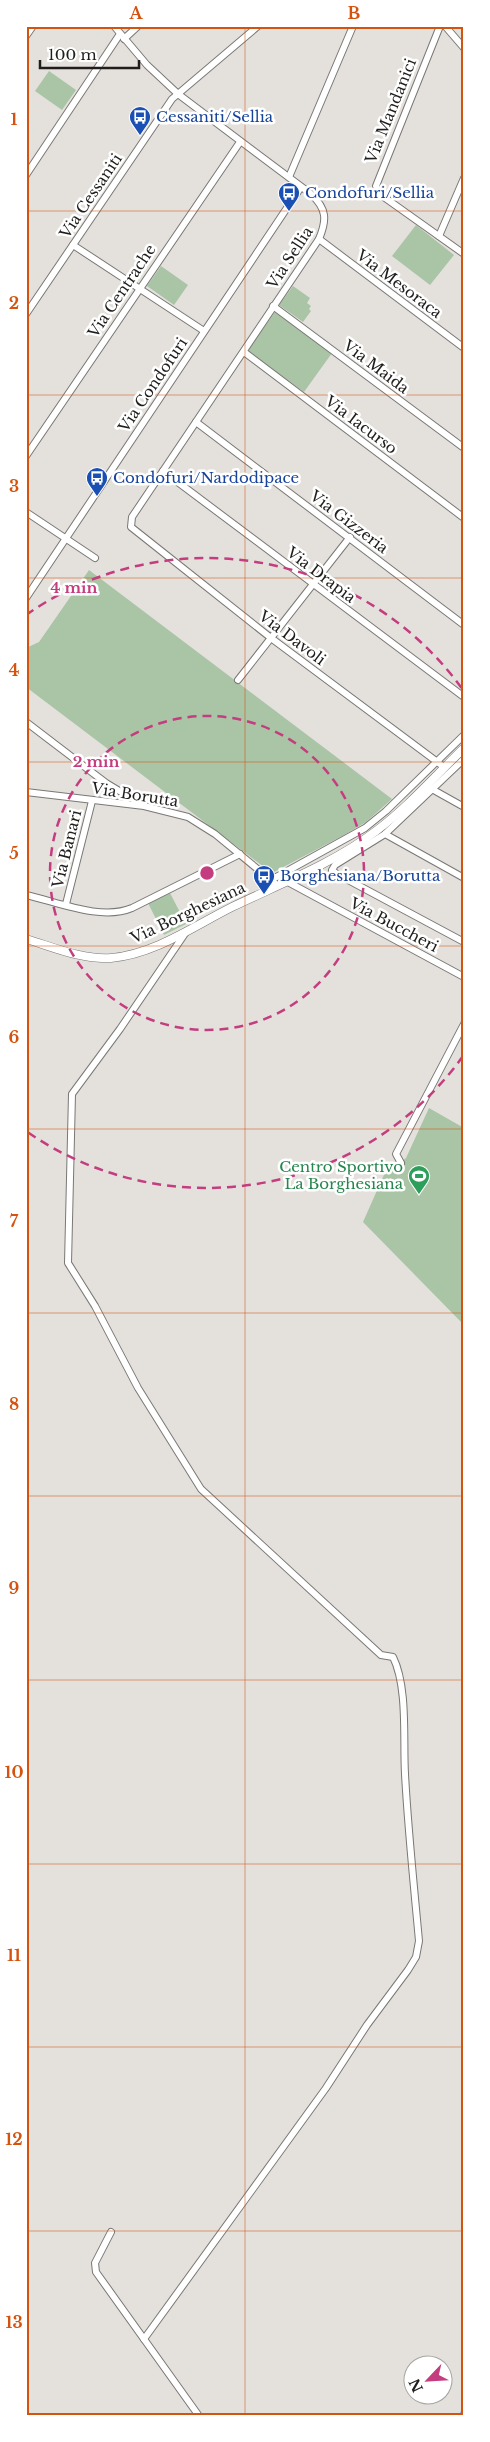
<svg xmlns="http://www.w3.org/2000/svg" width="490" height="2442" viewBox="0 0 490 2442" font-family="'Libre Baskerville',serif">
  <rect width="100%" height="100%" fill="#e4e1dd"/>
  <g fill="#aac4a6">
    <polygon points="49,71 76,90 62,110 35,91"/>
    <polygon points="416,225 454,255 430,285 392,256"/>
    <polygon points="161,266 188,285 174,305 147,286"/>
    <polygon points="293,286 310,298 307,303 311,306 309,309 311,311 303,322 279,305"/>
    <polygon points="275,312 332,353 304,392 247,351"/>
    <polygon points="89,570 392,799 366,822 344,835 272,873 26,687 26,648 39,642"/>
    <polygon points="170,893 186,924 164,935 148,903"/>
    <polygon points="429,1108 464,1128 464,1325 363,1222 387,1168 398,1165 406,1158"/>
  </g>
  <g fill="none" stroke-linecap="round" stroke-linejoin="round">
    <polyline stroke="#94abdc" stroke-width="2" points="459,2416 464,2408"/>
    <g stroke="#7a7875" stroke-width="8">
      <g id="minor">
        <path d="M114 26 147 65 178 94 311 194C327 209 327 220 319 239L132 517 131 527 271 638 444 767"/>
        <polyline points="440,26 376,186 381,195 464,254"/>
        <polyline points="445,26 464,48"/>
        <polyline points="26,36 33,26"/>
        <polyline points="124,39 138,26"/>
        <polyline points="26,175 120,34"/>
        <polyline points="289,177 353,26"/>
        <polyline points="439,236 464,178"/>
        <polyline points="319,239 464,348"/>
        <polyline points="73,245 204,331"/>
        <polyline points="273,306 464,448"/>
        <polyline points="26,314 172,99 258,26"/>
        <polyline points="244,352 464,518"/>
        <polyline points="196,422 464,625"/>
        <polyline points="26,456 240,142"/>
        <polyline points="163,471 464,697"/>
        <polyline points="26,512 95,558"/>
        <polyline points="26,598 301,187"/>
        <polyline points="238,680 350,537"/>
        <polyline points="26,722 106,783 141,804"/>
        <polyline points="464,759 385,834 335,865 332,870 337,874 464,942"/>
        <polyline points="430,788 464,807"/>
        <polyline points="26,792 144,806 188,817 215,834 277,885"/>
        <polyline points="385,834 464,878"/>
        <polyline points="271,880 365,828 386,811 464,735"/>
        <polyline points="286,881 464,977"/>
        <path d="M26 895C58 902 101 921 132 908L240 854"/>
        <polyline points="66,904 92,801"/>
        <polyline points="401,1163 396,1154 464,1024"/>
        <polyline points="111,2232 95,2263 96,2272 199,2416"/>
        <path d="M144 2339 326 2088 367 2025 408 1970 416 1957 419 1941C414 1886 408 1830 405 1774 403 1740 408 1687 393 1657L381 1655 201 1489 138 1388 95 1306 68 1263 72 1094 120 1029 186 932"/>
      </g>
    </g>
    <g stroke="#7a7875" stroke-width="9">
      <path id="tertiary" d="M26 939C53 947 82 960 111 958 155 954 194 926 232 907 280 884 334 863 376 831 408 807 435 776 464 748"/>
    </g>
    <use href="#minor" stroke="#fff" stroke-width="6"/>
    <use href="#tertiary" stroke="#fff" stroke-width="8"/>
  </g>
  <path fill="none" stroke="#d4530e" stroke-width="1" stroke-opacity="0.55" d="M245 26V2416M26 211H464M26 395H464M26 578H464M26 762H464M26 946H464M26 1129H464M26 1313H464M26 1496H464M26 1680H464M26 1864H464M26 2047H464M26 2231H464"/>
  <g fill="none" stroke="#c33d7f" stroke-width="2.5" stroke-dasharray="9 6">
    <circle cx="207" cy="873" r="157"/>
    <path d="M463 1056A315 315 0 0 1 26 1131M26 615A315 315 0 0 1 463 690"/>
  </g>
  <defs>
    <g id="bus-pin" transform="scale(1.125)"><path d="M0 17L-7.5 6A9.5 9.5 0 1 1 7.5 6Z" fill="#1a4fb4" stroke="#fff"/><path d="M-5-6H5V4H4V6H2V4H-2V6H-4V4H-5ZM-3.5-4V0h7V-4ZM-3.5 1.2v1.5H-2V1.2ZM2 1.2v1.5H3.5V1.2Z" fill="#fff"/></g>
    <g id="stadium-pin" transform="scale(1.125)"><path d="M0 17L-7.5 6A9.5 9.5 0 1 1 7.5 6Z" fill="#2e9e5b" stroke="#fff"/><path d="M0-5a6.5 5 0 1 0 0 10a6.5 5 0 1 0 0-10ZM-3.5-1.8h7v3.6h-7Z" fill="#fff"/></g>
  </defs>
  <g fill-rule="evenodd">
    <use href="#bus-pin" x="140" y="117"/>
    <use href="#bus-pin" x="289" y="193"/>
    <use href="#bus-pin" x="97" y="478"/>
    <use href="#bus-pin" x="264" y="876"/>
    <use href="#stadium-pin" x="419" y="1176"/>
  </g>
  <g text-anchor="middle" stroke-width="5" stroke-linejoin="round" paint-order="stroke">
    <g font-size="15" fill="#1f1e1c" stroke="#fff">
      <text transform="translate(391 111) rotate(-68)" y="5">Via Mandanici</text>
      <text transform="translate(91 196) rotate(-56)" y="5">Via Cessaniti</text>
      <text transform="translate(290 258) rotate(-57)" y="5">Via Sellia</text>
      <text transform="translate(399 284) rotate(37)" y="5">Via Mesoraca</text>
      <text transform="translate(122 291) rotate(-56)" y="5">Via Centrache</text>
      <text transform="translate(376 367) rotate(37)" y="5">Via Maida</text>
      <text transform="translate(153 385) rotate(-56)" y="5">Via Condofuri</text>
      <text transform="translate(361 425) rotate(37)" y="5">Via Iacurso</text>
      <text transform="translate(349 522) rotate(37)" y="5">Via Gizzeria</text>
      <text transform="translate(321 575) rotate(37)" y="5">Via Drapia</text>
      <text transform="translate(292 638) rotate(37)" y="5">Via Davoli</text>
      <text transform="translate(135 795) rotate(9)" y="5">Via Borutta</text>
      <text transform="translate(67 849) rotate(-76)" y="5">Via Banari</text>
      <text transform="translate(188 913) rotate(-25)" y="5">Via Borghesiana</text>
      <text transform="translate(394 925) rotate(28)" y="5">Via Buccheri</text>
    </g>
    <g font-size="15" fill="#164399" stroke="#fff" text-anchor="start">
      <text x="156" y="122">Cessaniti/Sellia</text>
      <text x="305" y="198">Condofuri/Sellia</text>
      <text x="113" y="483">Condofuri/Nardodipace</text>
      <text x="280" y="881">Borghesiana/Borutta</text>
    </g>
    <g font-size="15" fill="#27864d" stroke="#fff" text-anchor="end">
      <text x="403" y="1172">Centro Sportivo<tspan x="403" dy="17">La Borghesiana</tspan></text>
    </g>
  </g>
  <circle cx="207" cy="873" r="8" fill="#c33d7f" stroke="#fff" stroke-width="2.5"/>
  <g font-size="15" text-anchor="middle" font-weight="bold" fill="#c33d7f" stroke="#fff" stroke-width="5" stroke-linejoin="round" paint-order="stroke">
    <text x="74" y="593">4 min</text>
    <text x="96" y="767">2 min</text>
  </g>
  <rect width="490" height="2442" fill="none" stroke="#ffffff" stroke-width="55"/>
  <g transform="translate(428 2380) rotate(245)"><circle r="24" fill="#ffffff" stroke="#a5a5a4"/>
  <path d="M0-4L9 19L0 12L-9 19Z" fill="#c33d7f"/>
  <text y="-8" font-size="14" font-weight="bold" text-anchor="middle" fill="#1f1e1c">N</text>
  </g>
  <path d="M40 60v8h99v-8" fill="none" stroke="#1f1e1c" stroke-width="2.5"/>
  <text x="48" y="60" font-size="15" fill="#1f1e1c" stroke="#ffffff" stroke-width="4" paint-order="stroke">100 m</text>
  <rect x="28" y="28" width="434" height="2386" fill="none" stroke="#d4530e" stroke-width="2"/>
  <g font-size="16" text-anchor="middle" font-weight="bold" fill="#d4530e">
    <text x="136" y="19">A</text>
    <text x="354" y="19">B</text>
    <text x="14" y="125">1</text>
    <text x="14" y="309">2</text>
    <text x="14" y="492">3</text>
    <text x="14" y="676">4</text>
    <text x="14" y="859">5</text>
    <text x="14" y="1043">6</text>
    <text x="14" y="1227">7</text>
    <text x="14" y="1410">8</text>
    <text x="14" y="1594">9</text>
    <text x="14" y="1778">10</text>
    <text x="14" y="1961">11</text>
    <text x="14" y="2145">12</text>
    <text x="14" y="2328">13</text>
  </g>
</svg>
